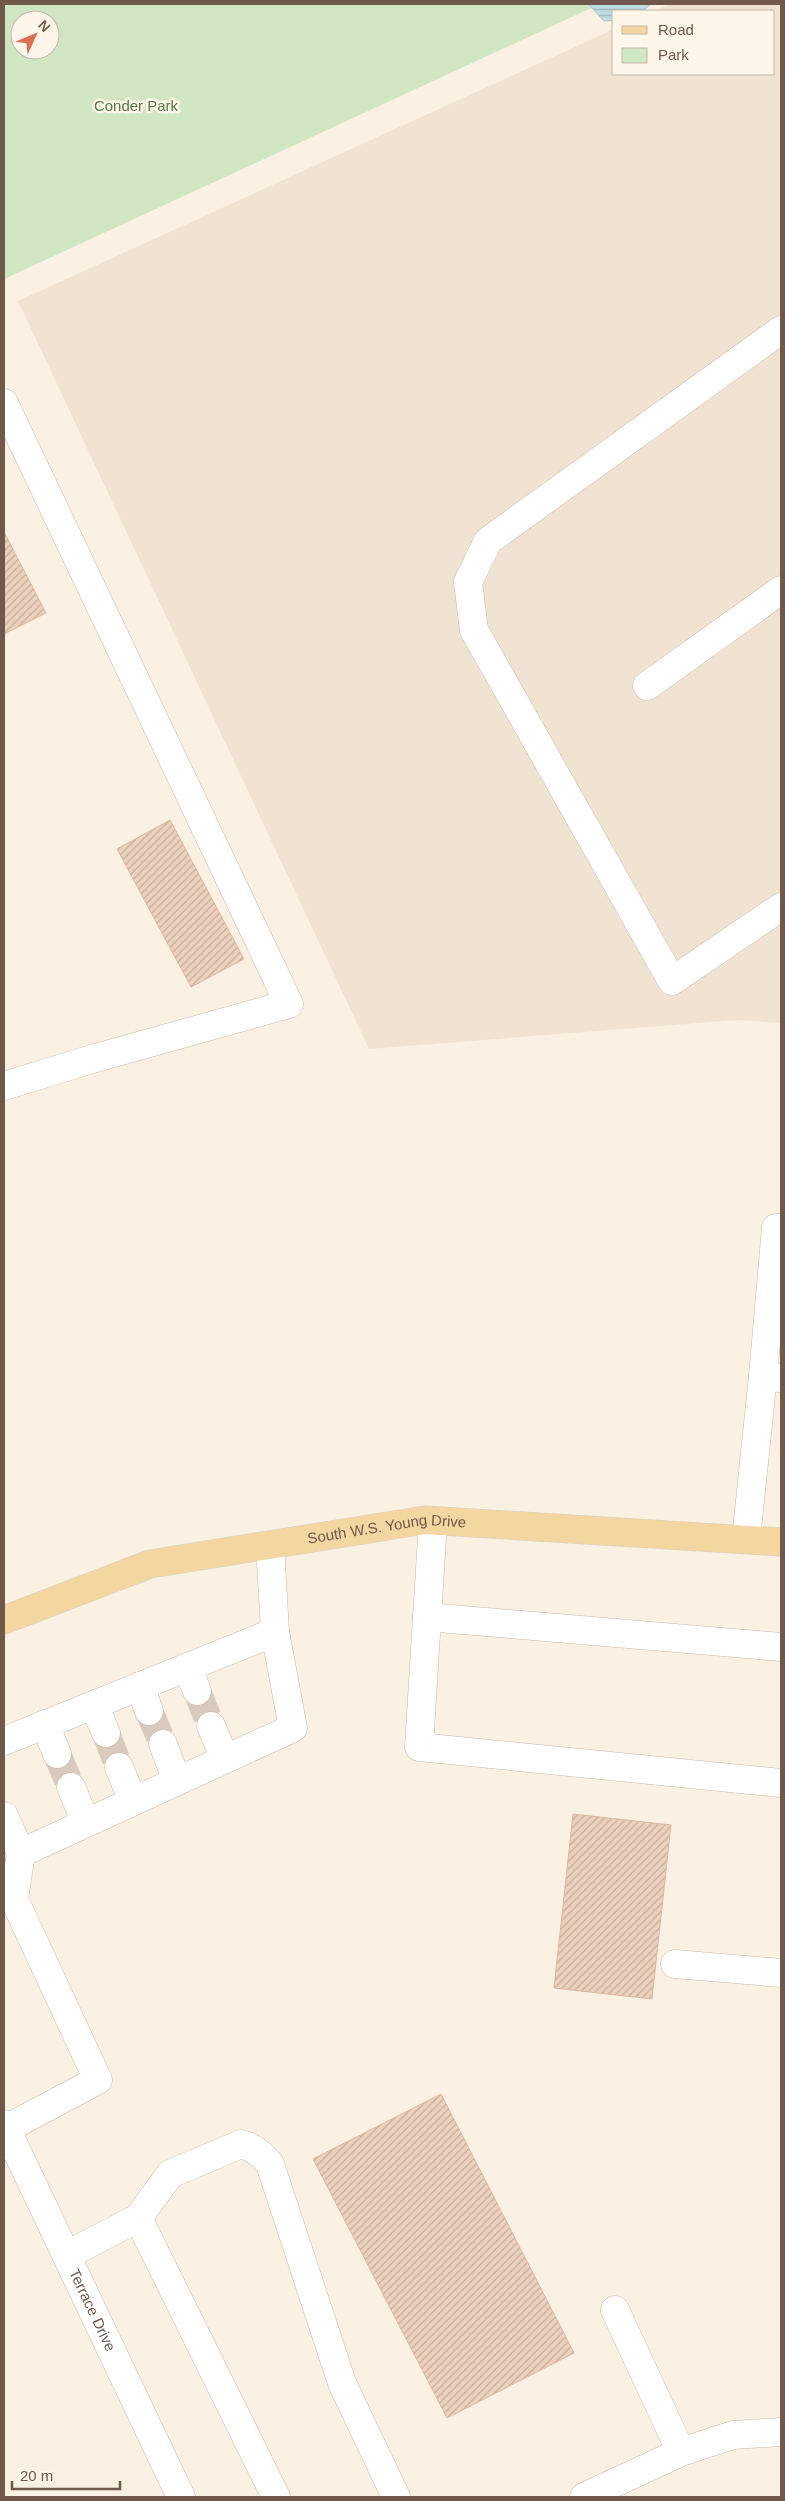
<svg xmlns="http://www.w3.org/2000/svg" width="785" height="2501" viewBox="0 0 785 2501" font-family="Arial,sans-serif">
  <defs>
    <pattern id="water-rules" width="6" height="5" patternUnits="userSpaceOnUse" patternTransform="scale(1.25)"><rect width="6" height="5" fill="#badce2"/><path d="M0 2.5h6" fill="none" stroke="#9cb5b9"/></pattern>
    <pattern id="building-hatch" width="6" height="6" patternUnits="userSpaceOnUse" patternTransform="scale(1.25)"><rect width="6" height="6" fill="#edd1bd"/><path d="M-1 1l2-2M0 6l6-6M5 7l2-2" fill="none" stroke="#c4ad9c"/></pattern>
  </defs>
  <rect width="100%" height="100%" fill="#faf1e3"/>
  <polygon fill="#f1e3d2" points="670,4 781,4 781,1023 737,1020 369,1049 18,301 614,29 614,74 774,74 774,11 654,11"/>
  <path fill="#d1e6c3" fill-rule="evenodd" d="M4 4H600L4 279ZM20 20H50V50H20Z"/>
  <polygon fill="url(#water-rules)" stroke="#a1cbd3" points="588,4 651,4 643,11 614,11 614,20 604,21"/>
  <g fill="url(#building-hatch)" stroke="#dfb89f">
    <polygon points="4,532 46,613 4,634"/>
    <polygon points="170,820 244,959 191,987 117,849"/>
    <polygon points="573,1814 671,1825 652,1999 554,1988"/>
    <polygon points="441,2094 574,2353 447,2418 313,2159"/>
  </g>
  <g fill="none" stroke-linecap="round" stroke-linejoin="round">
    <g stroke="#d8cbbd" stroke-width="28" stroke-dasharray="28 14" stroke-linecap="butt">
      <polyline points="197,1691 211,1726"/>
      <polyline points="149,1711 163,1744"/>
      <polyline points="106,1733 119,1767"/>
      <polyline points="57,1754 71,1787"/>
    </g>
    <g stroke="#cab9ab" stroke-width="29">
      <g id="minor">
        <polyline points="781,330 488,541 468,582 474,630 672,981 781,907"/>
        <polyline points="4,403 289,1004 92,1059 4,1086"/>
        <polyline points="647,686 781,590"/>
        <polyline points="763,1376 776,1228 781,1228"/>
        <polyline points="433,1521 419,1747 781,1783"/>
        <polyline points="746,1539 763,1376 781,1378"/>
        <polyline points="427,1617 781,1647"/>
        <polyline points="187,1667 197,1691"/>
        <polyline points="140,1686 149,1711"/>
        <polyline points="94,1705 106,1733"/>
        <polyline points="45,1724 57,1754"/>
        <polyline points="211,1726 225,1759"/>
        <polyline points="4,1741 275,1632 270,1545"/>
        <polyline points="163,1744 177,1781"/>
        <polyline points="119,1767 133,1801"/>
        <polyline points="71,1787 86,1823"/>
        <polyline points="4,1816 21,1853 14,1899 98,2080 6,2129"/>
        <polyline points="21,1853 293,1728 275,1632"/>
        <polyline points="675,1964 781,1973"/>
        <path id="s1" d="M4 2124 181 2497"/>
        <polyline points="138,2218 276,2497"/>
        <path d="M67 2255 138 2218 170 2174 241 2144C253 2147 261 2154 270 2164L342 2383 396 2497"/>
        <polyline points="615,2310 681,2452"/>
        <polyline points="584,2497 681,2452 733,2435 781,2432"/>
      </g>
    </g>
    <g stroke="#d7d1cd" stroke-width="29">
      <g id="major">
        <path id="s2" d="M4 1620 150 1564 425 1520 781 1542"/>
      </g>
    </g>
    <use href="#minor" stroke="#fff" stroke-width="28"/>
    <use href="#major" stroke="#f4d6a0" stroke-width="28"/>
  </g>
  <g text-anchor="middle" stroke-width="5" stroke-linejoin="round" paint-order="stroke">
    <g font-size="15" fill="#567a47" stroke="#fdf6e9">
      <text x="136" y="111">Conder Park</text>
    </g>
    <g font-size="15" fill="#70594b" stroke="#fdf6e9">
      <text dy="5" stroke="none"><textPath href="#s2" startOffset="396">South W.S. Young Drive</textPath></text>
      <text dy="5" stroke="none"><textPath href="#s1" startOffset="206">Terrace Drive</textPath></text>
    </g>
  </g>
  <rect width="785" height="2501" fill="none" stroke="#70594b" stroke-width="10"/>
  <rect x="612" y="10" width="162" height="65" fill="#fdf6e9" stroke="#c5b7aa"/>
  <rect x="622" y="26" width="25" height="8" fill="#f4d6a0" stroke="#c5b7aa"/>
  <text x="658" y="35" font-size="15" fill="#70594b">Road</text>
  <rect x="622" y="48" width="25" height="15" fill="#d1e6c3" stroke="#c5b7aa"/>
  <text x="658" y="60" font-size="15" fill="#70594b">Park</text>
  <g transform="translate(35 35) rotate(46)"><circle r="24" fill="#fdf6e9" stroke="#c5b7aa"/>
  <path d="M0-4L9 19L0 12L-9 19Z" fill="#db7152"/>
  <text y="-8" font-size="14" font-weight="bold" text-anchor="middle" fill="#70594b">N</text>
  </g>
  <path d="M12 2481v8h108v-8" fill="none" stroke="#70594b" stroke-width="2.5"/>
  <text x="20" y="2481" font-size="15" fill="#70594b" stroke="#fdf6e9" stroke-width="4" paint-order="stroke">20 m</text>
</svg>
